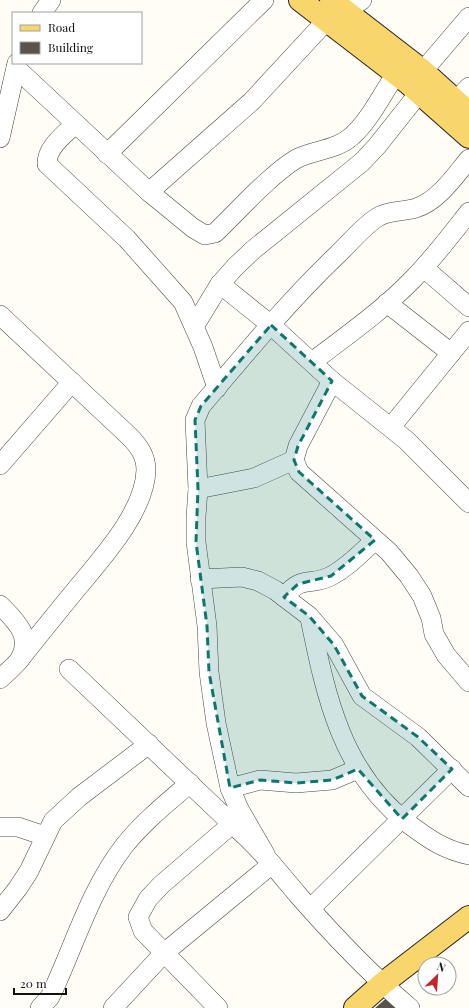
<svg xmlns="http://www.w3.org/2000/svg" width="469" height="1008" viewBox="0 0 469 1008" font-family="'Playfair Display',serif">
  <rect width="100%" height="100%" fill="#fffdf5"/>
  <polygon fill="#5a524d" points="390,995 406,1008 375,1008"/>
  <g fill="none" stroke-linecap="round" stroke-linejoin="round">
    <g stroke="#444" stroke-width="20">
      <g id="minor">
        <polyline points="346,11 362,0"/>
        <polyline points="42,13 51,0"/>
        <path d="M16 68 149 192 193 228 205 235 215 233C238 211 270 175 296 159 314 150 337 150 352 136 370 120 382 94 396 74"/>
        <polyline points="423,71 469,17"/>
        <polyline points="455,102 469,87"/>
        <path d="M75 124C63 136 47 147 47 164L127 239 183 302 203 347 217 388"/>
        <polyline points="0,138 17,63"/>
        <polyline points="107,154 264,0"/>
        <polyline points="149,192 252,101 327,20"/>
        <polyline points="424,268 469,307"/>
        <polyline points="220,284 271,325 332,381 406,440 469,503"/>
        <polyline points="387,303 451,353"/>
        <path d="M0 315 129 436C139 446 146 456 146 470 145 513 99 561 74 592 56 614 38 636 20 659"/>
        <polyline points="195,325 220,284 235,267 253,250 362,162 377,146 419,93"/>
        <path d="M312 362C346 336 382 311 412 280 433 259 451 235 469 212"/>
        <polyline points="332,381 298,446 294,460 299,472 389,552 409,576 422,596 431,618 434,634 446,655 469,682"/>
        <polyline points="391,427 469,331"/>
        <polyline points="0,465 72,382"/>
        <polyline points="198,489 254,478 294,460"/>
        <polyline points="200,579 242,577 258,581 275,590 309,616 334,645 362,696 418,737 469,787"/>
        <path d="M284 597C303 574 310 587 331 576 348 567 361 553 375 540"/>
        <path d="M0 605C15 620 33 636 20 659 15 666 6 673 0 679"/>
        <path d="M310 618C326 697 342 774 410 825 430 840 445 850 469 855"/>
        <path d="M69 669 232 824C258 846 277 870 298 895 333 935 370 974 410 1008"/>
        <polyline points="230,788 260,780 296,783 332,780 358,769"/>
        <polyline points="0,827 18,827 45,836"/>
        <path d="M265 854 239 809 230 788 216 723 209 672 207 626 196 542V517L198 489 195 420 201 406C245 354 288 302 337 255 350 243 363 226 378 217 389 210 403 212 416 208 438 201 454 177 469 159"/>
        <polyline points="311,908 452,769"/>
        <polyline points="0,911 18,888 29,871 53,821 79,797 149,744"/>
        <path d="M40 1008 50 997C74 947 90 890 124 846 143 822 167 803 190 783"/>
        <polyline points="113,1008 164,953 272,864"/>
        <polyline points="218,1008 143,931 138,917 148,899 161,885 232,824"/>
      </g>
    </g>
    <g stroke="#222" stroke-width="24">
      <g id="major">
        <polyline points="300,0 408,83 469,137"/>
        <polyline points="331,0 423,71 469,113"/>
        <polyline points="355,1008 382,984 469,917"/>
      </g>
    </g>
    <use href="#minor" stroke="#fff" stroke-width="19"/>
    <use href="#major" stroke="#f9d66b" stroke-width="22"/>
  </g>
  <path fill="#0f766e" fill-opacity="0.2" stroke="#0f766e" stroke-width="3" stroke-dasharray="8 5" stroke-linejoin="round" d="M271 325 332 381 298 446 294 460 299 472 375 540 331 576 298 584 284 597 309 616 334 645 362 696 418 737 452 769 402 819 358 769 332 780 296 783 260 780 230 788 209 672 207 626 196 542 198 489 195 420 201 406Z"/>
  <rect x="12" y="12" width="130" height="52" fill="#ffffff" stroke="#a0a0a0"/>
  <rect x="20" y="25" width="20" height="6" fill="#f9d66b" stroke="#a0a0a0"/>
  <text x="48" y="32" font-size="12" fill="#111111">Road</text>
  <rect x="20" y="42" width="20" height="12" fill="#5a524d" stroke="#a0a0a0"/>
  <text x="48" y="52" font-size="12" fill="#111111">Building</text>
  <g transform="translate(437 976) rotate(25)"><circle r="19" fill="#ffffff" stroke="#a0a0a0"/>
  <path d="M0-3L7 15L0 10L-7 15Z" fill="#c4262e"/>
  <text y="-6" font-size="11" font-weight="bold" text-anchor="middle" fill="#111111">N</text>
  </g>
  <path d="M14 988v6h52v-6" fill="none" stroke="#111111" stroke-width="2"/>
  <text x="20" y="988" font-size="12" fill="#111111" stroke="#ffffff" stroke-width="3" paint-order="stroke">20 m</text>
</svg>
